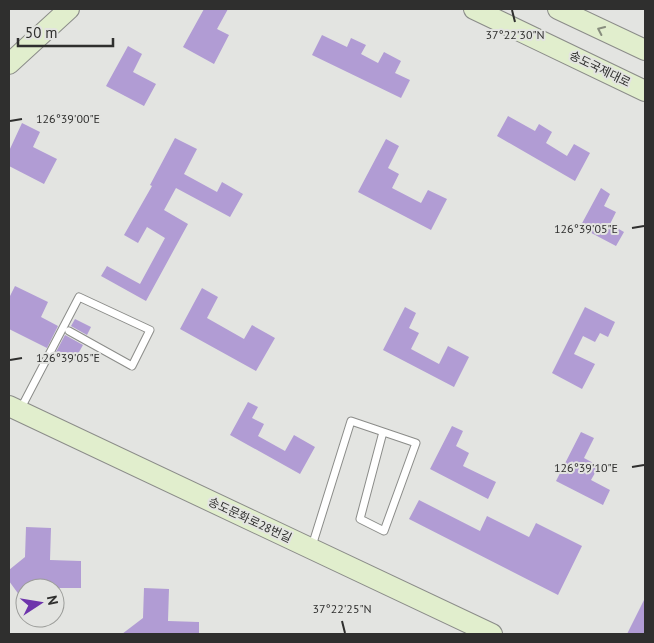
<svg xmlns="http://www.w3.org/2000/svg" width="654" height="643" viewBox="0 0 654 643" font-family="'PT Sans','Noto Sans KR',sans-serif">
  <rect width="100%" height="100%" fill="#e3e4e1"/>
  <g fill="#b19cd4">
    <polygon points="204,9 228,9 217,29 229,35 214,64 183,47"/>
    <polygon points="322,35 347,47 351,38 366,45 361,54 378,63 384,52 401,61 395,73 410,80 401,98 312,55"/>
    <polygon points="128,46 142,54 133,72 156,84 144,106 106,86"/>
    <polygon points="508,116 535,131 539,124 552,132 546,143 567,156 574,144 590,153 575,181 497,136"/>
    <polygon points="22,123 40,132 33,147 57,159 44,184 9,166 9,151"/>
    <polygon points="175,138 197,149 184,174 217,192 222,182 243,194 230,217 176,188 164,210 188,224 146,301 101,276 107,266 140,284 165,238 147,227 138,243 124,235 152,186 150,185"/>
    <polygon points="386,139 399,146 388,168 399,174 392,188 421,203 428,190 447,199 431,230 358,192"/>
    <polygon points="601,188 610,194 604,206 616,212 610,224 624,232 616,246 580,227"/>
    <polygon points="15,286 48,302 41,317 58,326 47,348 9,329 9,298"/>
    <polygon points="202,288 218,297 207,318 244,339 252,325 275,338 256,371 180,329"/>
    <polygon points="405,307 416,313 409,328 419,333 411,349 439,364 448,346 469,357 454,387 383,350"/>
    <polygon points="585,307 615,322 608,337 600,333 595,342 583,336 574,354 595,364 582,389 552,373"/>
    <polygon points="75,319 91,327 87,335 71,326"/>
    <polygon points="65,335 83,345 74,361 56,352"/>
    <polygon points="248,402 258,407 252,418 264,424 258,436 285,451 294,435 315,447 300,474 230,435"/>
    <polygon points="452,426 463,431 456,446 469,453 463,466 496,482 488,499 430,469"/>
    <polygon points="581,432 594,438 584,458 599,466 591,480 610,490 603,505 556,481"/>
    <polygon points="419,500 480,531 487,516 529,537 536,523 582,546 558,595 409,519"/>
    <polygon points="26,527 51,528 50,560 81,561 81,588 25,588 25,603 9,581 9,570 25,557"/>
    <polygon points="144,588 169,589 168,621 199,622 199,634 122,634 143,618"/>
    <polygon points="645,598 645,634 627,634"/>
  </g>
  <g fill="none" stroke-linecap="round" stroke-linejoin="round">
    <g stroke="#8b8c89" stroke-width="9">
      <g id="lane">
        <polyline points="20,410 79,297 150,330 132,366 69,331"/>
        <polyline points="312,546 351,421 416,443 384,531 360,519 383,432"/>
      </g>
    </g>
    <g stroke="#8b8c89" stroke-width="22">
      <g id="secondary">
        <polyline points="474,9 645,91"/>
        <polyline points="558,9 645,50"/>
        <polyline points="9,64 69,9"/>
        <polyline points="9,406 492,634"/>
      </g>
    </g>
    <use href="#lane" stroke="#fff" stroke-width="7"/>
    <use href="#secondary" stroke="#e1eecd" stroke-width="20"/>
  </g>
  <defs><path id="oneway-chevron" d="M-2-3.5L2.5 0L-2 3.5" fill="none" stroke-width="1.6" stroke-linecap="round" stroke-linejoin="round" transform="scale(1.25)"/></defs>
  <use stroke="#888e7e" href="#oneway-chevron" transform="translate(601 30) rotate(-155)"/>
  <path fill="none" stroke="#2f2f2e" stroke-width="2" d="M512 10 515 22M10 121 22 119M632 228 644 226M10 360 22 358M632 467 644 465M342 621 345 633"/>
  <g text-anchor="middle" stroke-width="4" stroke-linejoin="round" paint-order="stroke">
    <g font-size="12" fill="#2f2f2e" stroke="#e3e4e1">
      <text transform="translate(600 69) rotate(26)" y="4">송도국제대로</text>
      <text transform="translate(250 520) rotate(25)" y="4">송도문화로28번길</text>
    </g>
  </g>
  <g font-size="12" text-anchor="middle" fill="#2f2f2e" stroke="#e3e4e1" stroke-width="4" stroke-linejoin="round" paint-order="stroke">
    <text x="515" y="39">37°22'30"N</text>
    <text x="68" y="123">126°39'00"E</text>
    <text x="586" y="233">126°39'05"E</text>
    <text x="68" y="362">126°39'05"E</text>
    <text x="586" y="472">126°39'10"E</text>
    <text x="342" y="613">37°22'25"N</text>
  </g>
  <rect width="654" height="643" fill="none" stroke="#2f2f2e" stroke-width="20"/>
  <g transform="translate(40 603) rotate(78)"><circle r="24" fill="#e3e4e1" stroke="#9b9c99"/>
  <path d="M0-4L9 19L0 12L-9 19Z" fill="#6e35ac"/>
  <text y="-8" font-size="14" font-weight="bold" text-anchor="middle" fill="#2f2f2e">N</text>
  </g>
  <path d="M18 38v8h95v-8" fill="none" stroke="#2f2f2e" stroke-width="2.5"/>
  <text x="25" y="38" font-size="15" fill="#2f2f2e" stroke="#e3e4e1" stroke-width="4" paint-order="stroke">50 m</text>
</svg>
